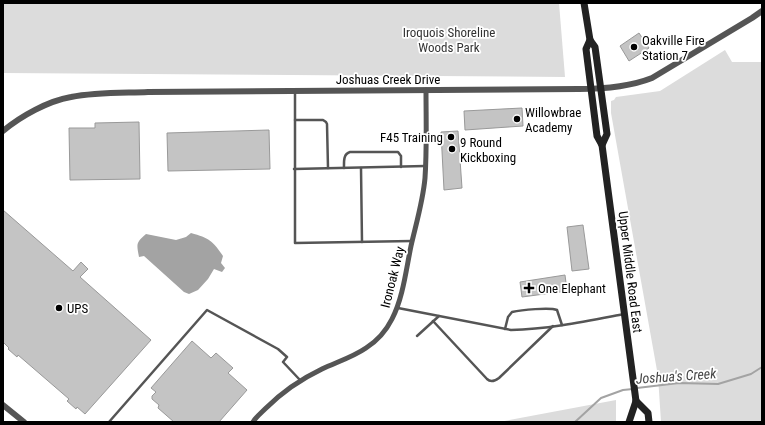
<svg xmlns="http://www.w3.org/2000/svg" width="765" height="425" viewBox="0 0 765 425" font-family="'Roboto Condensed',sans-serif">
  <rect width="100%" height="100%" fill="#fff"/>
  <g fill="#dcdcdc">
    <polygon points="3,3 559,3 565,77 3,73"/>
    <polygon points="725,50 732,62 762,62 762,422 661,422 658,376 611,113 611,101 614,100 616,97 660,91"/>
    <polygon points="616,400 616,422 499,422"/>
  </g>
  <path fill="#a3a3a3" d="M191 233C209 238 213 241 223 256L221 263 225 268 222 272 214 269 208 279 198 290 189 294 184 292 144 256 139 257C137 245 135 243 146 234L176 240 186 237Z"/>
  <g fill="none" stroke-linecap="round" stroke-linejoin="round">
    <g stroke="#a3a3a3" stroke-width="2">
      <polyline points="637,388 679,383 718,384 751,374 762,367"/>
      <polyline points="575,422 601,398 623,390 633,389"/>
    </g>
  </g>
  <g fill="#c4c4c4" stroke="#999">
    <polygon points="639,33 649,48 629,61 620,46"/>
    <polygon points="522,108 523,126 465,130 464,111"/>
    <polygon points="139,122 140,179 70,180 69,128 95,128 95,123"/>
    <polygon points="269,130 270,169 168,171 167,133"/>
    <polygon points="458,131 462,188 444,190 441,132"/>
    <polygon points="3,210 73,271 81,262 88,269 80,277 151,340 85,414 77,407 76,409 67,401 69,399 18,355 17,357 8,349 9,348 3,342"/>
    <polygon points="583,225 589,269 572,271 567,227"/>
    <polygon points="565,275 567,291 522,297 520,282"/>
    <polygon points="192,341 211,358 216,353 233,368 228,373 247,390 219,422 174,422 158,408 159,405 152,399 152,396 156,392 151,388"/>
  </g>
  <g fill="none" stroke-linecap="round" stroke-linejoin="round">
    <g stroke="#555" stroke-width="2.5">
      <polyline points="295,91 295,243 412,241"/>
      <polyline points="295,120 323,120 326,122 327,124 328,168"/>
      <path d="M344 168C344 162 343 154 350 152H398L401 156V167"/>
      <polyline points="361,168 362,242"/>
      <polyline points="294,169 425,166"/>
      <path d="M398 308 511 330C549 329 587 321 624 314"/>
      <path d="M433 321 487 379C491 383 495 381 499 378L553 326"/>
      <path d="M505 329 508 317 512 312C521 310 550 307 557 310L562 325"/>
      <polyline points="417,336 439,316"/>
      <polyline points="109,422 207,310 278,349 287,357 283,362 300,380"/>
    </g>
    <path stroke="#555" stroke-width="5" d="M253 422C256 417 261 413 265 409 282 392 301 379 322 369 337 362 353 357 366 348 377 341 386 331 392 319 403 298 406 270 411 246 416 224 423 201 425 178 427 149 426 119 426 90"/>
    <g stroke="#555" stroke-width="6">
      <path d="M3 131C21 116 48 101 71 97 96 92 123 93 148 92L579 89C604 89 629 87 652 78L752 18 762 11"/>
      <polyline points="3,405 24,422"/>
    </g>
    <g stroke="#222" stroke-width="7">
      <polyline points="584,3 590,40 595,47 607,134 602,145"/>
      <polyline points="590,40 586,49 597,136 602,145 636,401 629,422"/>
      <polyline points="636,401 648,413 649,422"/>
    </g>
  </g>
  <g fill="#000" stroke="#fff" stroke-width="1.5">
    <circle cx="634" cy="47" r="4"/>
    <circle cx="517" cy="119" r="4"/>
    <circle cx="451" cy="137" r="4"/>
    <circle cx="452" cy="149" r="4"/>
    <path d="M527 282h4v4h4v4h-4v4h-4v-4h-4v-4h4z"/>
    <circle cx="59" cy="308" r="4"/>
  </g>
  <g text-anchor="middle" stroke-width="3.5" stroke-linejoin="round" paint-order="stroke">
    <g font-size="13" fill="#333" stroke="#fff">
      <text x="449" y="37">Iroquois Shoreline<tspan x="449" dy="15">Woods Park</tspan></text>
    </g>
    <g font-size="13" fill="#000" stroke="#fff" text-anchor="start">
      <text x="642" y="45">Oakville Fire<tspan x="642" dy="15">Station 7</tspan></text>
      <text x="525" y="117">Willowbrae<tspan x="525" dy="15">Academy</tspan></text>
      <text x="443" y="142" text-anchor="end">F45 Training</text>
      <text x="460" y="147">9 Round<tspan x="460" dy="15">Kickboxing</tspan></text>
      <text x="538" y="293">One Elephant</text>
      <text x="67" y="313">UPS</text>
    </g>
    <g font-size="13" fill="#000" stroke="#fff">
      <text x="388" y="84">Joshuas Creek Drive</text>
      <text transform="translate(631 272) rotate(83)" y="5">Upper Middle Road East</text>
      <text transform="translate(392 277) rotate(-76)" y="5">Ironoak Way</text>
    </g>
    <g font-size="14" font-style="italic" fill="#444" stroke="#fff">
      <text transform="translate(676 376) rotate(-4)" y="5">Joshua's Creek</text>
    </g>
  </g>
  <rect width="765" height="425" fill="none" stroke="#000000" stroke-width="8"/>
</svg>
